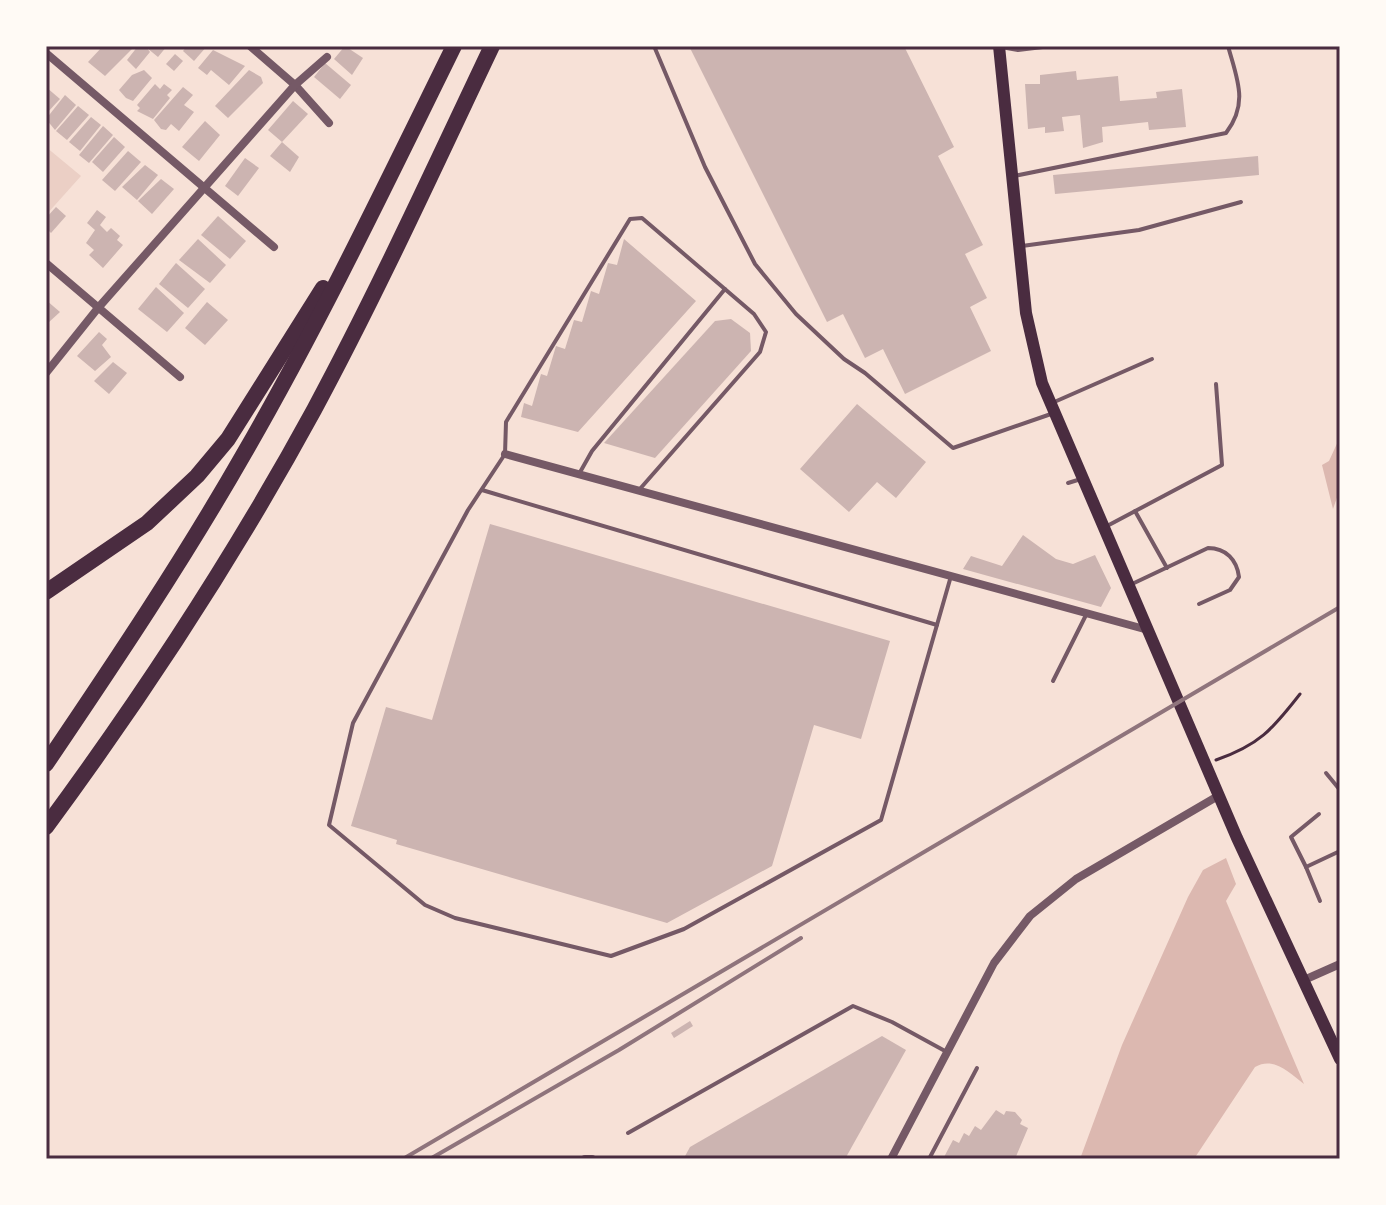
<svg xmlns="http://www.w3.org/2000/svg" width="1386" height="1205" viewBox="0 0 1386 1205" font-family="'DM Sans',sans-serif">
  <rect width="100%" height="100%" fill="#f7e1d7"/>
  <polygon fill="#ebcfc5" points="46,147 81,176 46,215"/>
  <g fill="#dcb8b0">
    <polygon points="1340,437 1340,489 1333,509 1322,465 1329,461"/>
    <path d="M1226 858 1236 884 1226 901 1304 1084C1289 1073 1274 1056 1255 1067L1194 1159H1080L1122 1045 1188 897 1203 870Z"/>
  </g>
  <g fill="#ccb4b1">
    <polygon points="103,46 135,46 105,76 88,62"/>
    <polygon points="138,46 167,46 158,57 147,48 150,52 136,69 127,60"/>
    <polygon points="187,46 207,46 194,61 183,51"/>
    <polygon points="345,46 363,58 352,75 334,59"/>
    <polygon points="689,46 904,46 954,147 938,156 983,245 965,254 987,298 970,307 991,351 905,394 883,349 865,358 843,314 827,322"/>
    <polygon points="213,50 245,66 229,85 211,70 207,75 198,68"/>
    <polygon points="175,54 183,61 174,71 166,64"/>
    <polygon points="325,63 351,85 340,99 314,77"/>
    <polygon points="144,70 152,78 133,101 126,98 119,90 132,75"/>
    <polygon points="249,70 261,77 263,83 228,118 215,106"/>
    <polygon points="1076,71 1077,80 1118,76 1120,101 1157,98 1156,92 1182,89 1186,127 1149,130 1148,122 1102,127 1103,142 1083,148 1080,115 1062,117 1064,131 1045,133 1045,127 1028,129 1025,84 1040,84 1040,75"/>
    <polygon points="155,84 160,89 164,84 172,90 167,95 170,98 153,119 137,111 140,108 137,105"/>
    <polygon points="46,87 60,99 46,114"/>
    <polygon points="183,87 193,95 184,105 194,112 179,131 171,124 166,130 161,129 154,120"/>
    <polygon points="65,95 76,105 55,130 46,119"/>
    <polygon points="293,101 308,114 282,142 268,130"/>
    <polygon points="78,106 89,115 67,140 56,131"/>
    <polygon points="91,117 101,125 80,151 69,142"/>
    <polygon points="205,121 220,135 199,161 182,147"/>
    <polygon points="103,126 113,135 89,163 79,155"/>
    <polygon points="114,137 125,147 103,172 92,162"/>
    <polygon points="282,142 299,157 290,172 270,156"/>
    <polygon points="128,151 141,162 115,191 102,180"/>
    <polygon points="1258,156 1259,175 1055,194 1053,175"/>
    <polygon points="245,158 259,168 238,196 225,186"/>
    <polygon points="145,165 158,175 137,200 122,187"/>
    <polygon points="161,179 174,189 152,214 138,201"/>
    <polygon points="56,207 66,216 51,233 46,228 46,218"/>
    <polygon points="97,210 106,217 100,225 107,232 111,228 120,236 117,240 123,245 103,268 89,255 94,250 86,243 95,230 87,223"/>
    <polygon points="218,216 246,241 230,259 201,235"/>
    <polygon points="198,239 226,265 210,283 179,260"/>
    <polygon points="624,239 696,301 578,432 521,417 524,403 532,406 541,374 547,376 556,346 565,349 574,320 582,322 591,291 599,294 608,263 617,265"/>
    <polygon points="176,263 205,289 188,308 159,284"/>
    <polygon points="156,287 184,313 167,332 138,309"/>
    <polygon points="46,300 60,312 48,323 46,321"/>
    <polygon points="207,302 228,320 205,345 185,328"/>
    <polygon points="731,319 750,333 751,351 655,458 604,443 715,321"/>
    <polygon points="99,332 107,339 102,345 111,357 95,371 77,356"/>
    <polygon points="113,362 127,373 109,394 94,381"/>
    <polygon points="857,404 926,462 896,498 877,482 849,512 800,469"/>
    <polygon points="490,524 890,641 861,739 814,725 772,866 667,923 396,844 397,840 351,826 386,707 432,720"/>
    <polygon points="1023,535 1056,559 1073,564 1095,555 1111,588 1101,607 963,569 971,556 1002,566"/>
    <polygon points="690,1021 693,1026 674,1038 671,1033"/>
    <polygon points="882,1036 906,1050 845,1159 684,1158 690,1147"/>
    <polygon points="996,1110 1004,1115 1006,1111 1015,1112 1022,1120 1020,1124 1028,1128 1015,1159 943,1159 953,1140 959,1143 964,1133 969,1136 975,1126 981,1130"/>
  </g>
  <g fill="none" stroke-linecap="round" stroke-linejoin="round">
    <path stroke="#4a2c40" stroke-width="3" d="M1216 760C1259 745 1272 730 1300 694"/>
    <g stroke="#755966" stroke-width="4">
      <polyline points="654,46 705,167 755,264 796,314 844,359 865,373 953,448 1051,414"/>
      <polyline points="1001,47 1018,50 1051,46"/>
      <path d="M1014 176 1226 133C1249 103 1237 79 1228 46"/>
      <polyline points="1022,246 1139,230 1241,202"/>
      <polyline points="1052,403 1152,359"/>
      <polyline points="579,474 592,451 725,289"/>
      <polyline points="1068,483 1081,479"/>
      <polyline points="482,490 937,625"/>
      <polyline points="639,490 760,352 766,332 754,314 642,218 630,219 506,422 505,454 468,510 353,723 329,825 425,905 455,918 611,956 684,929 881,820 951,576"/>
      <polyline points="1135,511 1167,568"/>
      <polyline points="1107,526 1222,465 1216,384"/>
      <path d="M1132 584 1208 548C1226 548 1237 560 1239 577L1230 590 1199 604"/>
      <polyline points="1053,681 1086,615"/>
      <polyline points="1326,773 1340,790"/>
      <polyline points="1306,867 1291,837 1319,814"/>
      <polyline points="1320,901 1306,867 1340,851"/>
      <polyline points="628,1133 853,1006 892,1022 945,1051"/>
      <polyline points="929,1159 977,1068"/>
    </g>
    <g stroke="#755966" stroke-width="8">
      <polyline points="250,46 295,85 329,123"/>
      <polyline points="46,53 274,247"/>
      <polyline points="46,263 180,377"/>
      <polyline points="46,373 98,308 295,85 327,57"/>
      <polyline points="505,454 1148,630"/>
      <polyline points="1304,980 1340,964"/>
      <polyline points="585,1159 592,1159"/>
      <polyline points="891,1159 994,963 1030,916 1076,879 1218,796"/>
    </g>
    <polyline stroke="#4a2c40" stroke-width="12" points="999,46 1026,313 1042,383 1237,838 1340,1059"/>
    <g stroke="#4a2c40" stroke-width="16">
      <polyline points="46,592 147,523 197,476 228,439 323,288"/>
      <path d="M46 764C115 662 184 559 245 452 321 320 387 182 454 46"/>
      <path d="M46 827C144 694 235 555 314 410 378 291 434 168 492 46"/>
    </g>
    <g stroke="#8f747c" stroke-width="4">
      <polyline points="403,1159 1340,607"/>
      <polyline points="430,1159 619,1050 801,938"/>
    </g>
  </g>
  <rect width="1386" height="1205" fill="none" stroke="#fffaf5" stroke-width="96"/>
  <rect x="48" y="48" width="1290" height="1109" fill="none" stroke="#4a2c40" stroke-width="3"/>
</svg>
